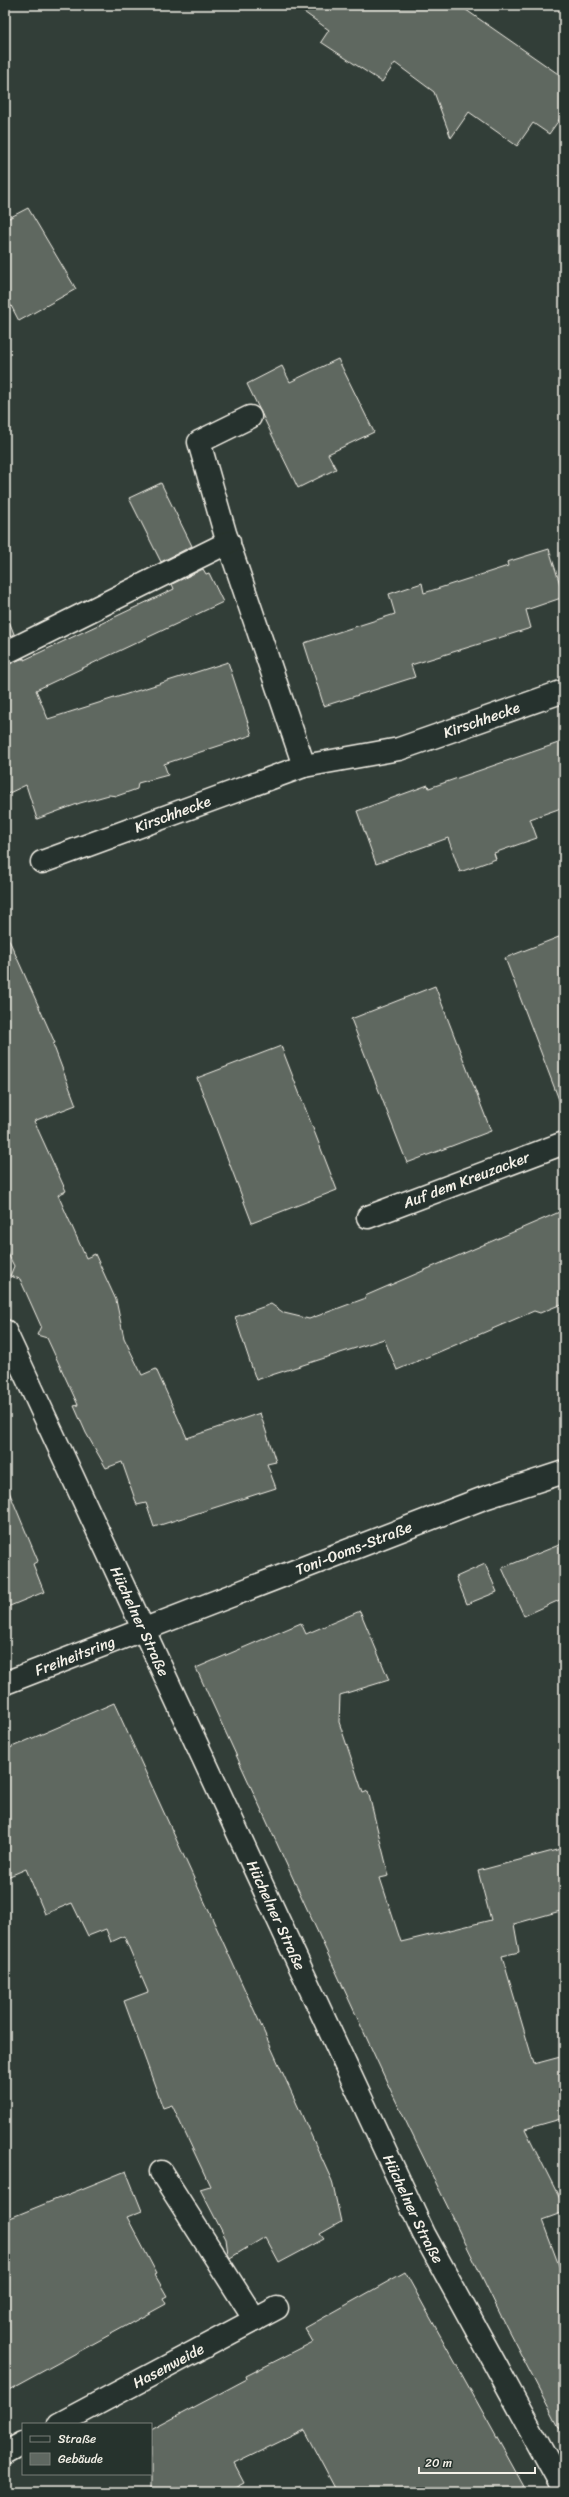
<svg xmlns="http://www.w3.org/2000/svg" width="569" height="2497" viewBox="0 0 569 2497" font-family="Sriracha,sans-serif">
  <rect width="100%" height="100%" fill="#323e38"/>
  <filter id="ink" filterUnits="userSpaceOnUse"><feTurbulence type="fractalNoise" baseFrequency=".025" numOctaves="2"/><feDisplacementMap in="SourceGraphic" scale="8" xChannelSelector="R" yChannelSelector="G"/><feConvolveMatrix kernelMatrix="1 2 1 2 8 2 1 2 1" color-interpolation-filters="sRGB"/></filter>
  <g filter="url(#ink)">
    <g fill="#5f6861" stroke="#f4f1e8">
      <polygon points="294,5 459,5 564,78 564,113 549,134 533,123 517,146 469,112 451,138 434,92 395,63 382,82 321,42 329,30"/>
      <polygon points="28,208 76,289 19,321 5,294 5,220"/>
      <polygon points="338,359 374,432 328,454 336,469 298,488 247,384 282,366 290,382"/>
      <polygon points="161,483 192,546 161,562 129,498"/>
      <polygon points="549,549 564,597 526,610 531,628 411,665 415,677 324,706 304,643 395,614 389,594 422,583 424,593 508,566 507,562"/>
      <polygon points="203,569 206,574 209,573 223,602 36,690 48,719 228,662 252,735 164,764 168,775 138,783 137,789 117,796 109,795 80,803 37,819 26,785 5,795 5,665 24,658 24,660 174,589 172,584"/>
      <polygon points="5,616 7,616 14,634 5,639"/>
      <polygon points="564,741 564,807 530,819 537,838 494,853 496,859 460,872 448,838 376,864 357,811 428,785 429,788"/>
      <polygon points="5,931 55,1043 53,1044 76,1105 34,1121 66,1191 58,1195 86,1258 95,1254 116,1300 124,1338 142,1375 156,1369 187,1438 260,1413 276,1462 267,1464 276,1488 154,1527 146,1503 137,1505 122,1462 106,1468 86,1433 74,1406 78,1405 47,1338 37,1335 41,1326 20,1279 10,1276 14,1266 5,1248"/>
      <polygon points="564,935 564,1104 561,1105 505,958"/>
      <polygon points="435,986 491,1131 407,1163 351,1019"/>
      <polygon points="281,1046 337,1190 252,1223 197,1078"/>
      <polygon points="564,1210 564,1303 540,1313 534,1311 397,1370 384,1339 256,1380 235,1317 271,1304 284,1313 309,1319 366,1298 365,1296"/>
      <polygon points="5,1482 38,1561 33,1564 44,1592 5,1608"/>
      <polygon points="564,1543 564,1598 524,1616 502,1568"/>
      <polygon points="485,1564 497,1592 467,1604 456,1577"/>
      <polygon points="360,1611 389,1680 340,1695 339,1722 363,1793 368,1791 389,1876 380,1878 401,1942 491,1920 478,1871 564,1848 564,1910 514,1924 519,1952 502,1956 534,2064 564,2056 564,2118 525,2129 564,2207 564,2212 542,2220 564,2279 564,2437 506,2326 391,2091 196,1668 301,1623 306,1634"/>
      <polygon points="114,1703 332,2181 341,2222 320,2234 324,2239 279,2263 265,2237 230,2258 228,2254 226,2239 200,2189 210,2186 172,2105 163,2108 124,2001 148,1992 124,1936 111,1942 106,1929 88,1936 72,1903 45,1914 26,1869 5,1878 5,1750"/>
      <polygon points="126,2171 142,2211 127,2217 157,2274 155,2275 167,2296 163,2298 166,2304 5,2392 5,2220"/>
      <polygon points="405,2272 527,2492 337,2492 304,2430 234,2464 244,2483 227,2492 151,2492 151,2430 247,2379 246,2376 313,2342 305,2328"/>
    </g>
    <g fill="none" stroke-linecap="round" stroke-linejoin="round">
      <g stroke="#f4f1e8" stroke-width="25">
        <g id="minor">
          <polyline points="250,417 199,442 225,533 304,766"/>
          <polyline points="5,653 229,542"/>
          <path id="s1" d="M42 862 304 766 399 749 564 691"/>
          <path id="s2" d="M368 1217 564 1143"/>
          <path id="s3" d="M5 1331 424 2234 564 2490"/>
          <polyline points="161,2172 255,2320"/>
          <path id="s4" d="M59 2424 277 2308"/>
          <polyline points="5,2453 23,2443"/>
        </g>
      </g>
      <g stroke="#f4f1e8" stroke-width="25">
        <g id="major">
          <path id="s5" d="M5 1683 484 1498 564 1472"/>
        </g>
      </g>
      <use href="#minor" stroke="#26332d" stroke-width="22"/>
      <use href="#major" stroke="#26332d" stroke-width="22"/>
    </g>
  </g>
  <g text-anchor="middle" stroke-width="3" stroke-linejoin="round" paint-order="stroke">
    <g font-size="15" fill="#f4f1e8" stroke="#26332d">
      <text dy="5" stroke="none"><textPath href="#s1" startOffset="463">Kirschhecke</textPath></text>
      <text dy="5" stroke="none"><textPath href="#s1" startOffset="139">Kirschhecke</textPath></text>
      <text dy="5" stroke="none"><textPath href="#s2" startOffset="105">Auf dem Kreuzacker</textPath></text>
      <text dy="5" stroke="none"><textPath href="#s5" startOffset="374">Toni-Ooms-Straße</textPath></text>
      <text dy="5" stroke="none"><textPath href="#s3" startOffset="320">Hüchelner Straße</textPath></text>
      <text dy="5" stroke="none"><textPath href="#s5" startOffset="75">Freiheitsring</textPath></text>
      <text dy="5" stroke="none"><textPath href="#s3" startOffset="644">Hüchelner Straße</textPath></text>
      <text dy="5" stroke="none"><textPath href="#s3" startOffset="968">Hüchelner Straße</textPath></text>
      <text dy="5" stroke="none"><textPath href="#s4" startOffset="124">Hasenweide</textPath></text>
    </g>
  </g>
  <rect width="569" height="2497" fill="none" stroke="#26332d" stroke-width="20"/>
  <rect x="10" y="10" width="549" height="2477" fill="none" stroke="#f4f1e8" stroke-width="1.5" filter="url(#ink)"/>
  <rect x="22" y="2423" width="130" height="52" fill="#26332d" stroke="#787f78"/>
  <rect x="30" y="2436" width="20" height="6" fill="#26332d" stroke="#787f78"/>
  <text x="58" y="2443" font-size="12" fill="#f4f1e8">Straße</text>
  <rect x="30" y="2453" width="20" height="12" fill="#5f6861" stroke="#787f78"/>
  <text x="58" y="2463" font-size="12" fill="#f4f1e8">Gebäude</text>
  <path d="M419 2467v6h116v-6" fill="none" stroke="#f4f1e8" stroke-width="2"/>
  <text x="425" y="2467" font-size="12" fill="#f4f1e8" stroke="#26332d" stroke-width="3" paint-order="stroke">20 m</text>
</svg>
